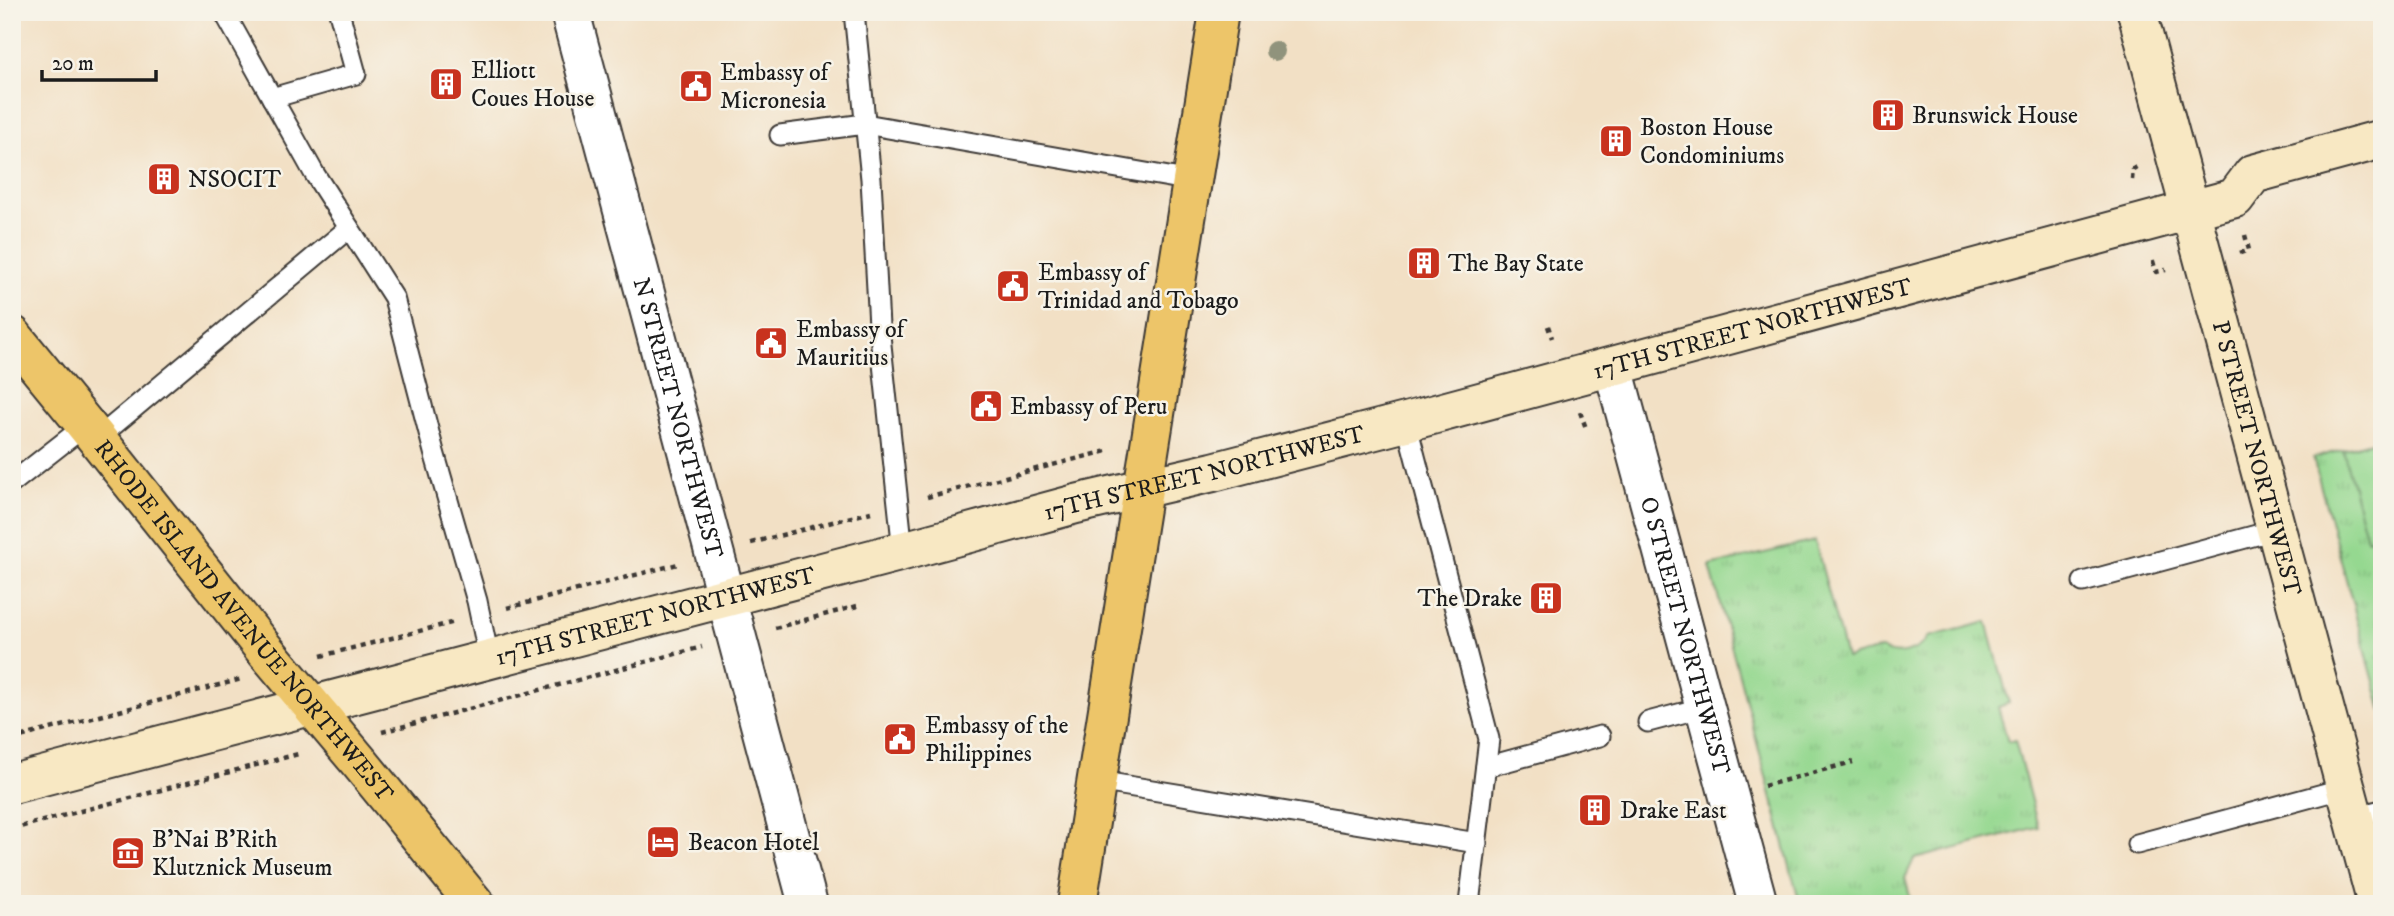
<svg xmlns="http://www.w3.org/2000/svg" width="2394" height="916" viewBox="0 0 2394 916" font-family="'IM FELL DW Pica',serif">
  <defs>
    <pattern id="park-tufts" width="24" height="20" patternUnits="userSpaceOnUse" patternTransform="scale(1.75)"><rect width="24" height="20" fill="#95d890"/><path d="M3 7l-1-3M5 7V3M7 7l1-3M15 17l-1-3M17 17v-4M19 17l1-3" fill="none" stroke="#80b97c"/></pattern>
  </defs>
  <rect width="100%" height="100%" fill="#f7f3e8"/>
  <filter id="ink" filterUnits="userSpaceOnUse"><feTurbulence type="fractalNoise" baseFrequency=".0143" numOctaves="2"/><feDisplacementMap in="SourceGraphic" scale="14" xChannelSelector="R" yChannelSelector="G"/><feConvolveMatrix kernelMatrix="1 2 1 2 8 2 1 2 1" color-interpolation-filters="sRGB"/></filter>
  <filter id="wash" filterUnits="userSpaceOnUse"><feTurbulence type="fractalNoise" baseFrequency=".00686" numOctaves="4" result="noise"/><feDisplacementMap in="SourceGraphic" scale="28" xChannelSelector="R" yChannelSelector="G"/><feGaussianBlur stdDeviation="1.57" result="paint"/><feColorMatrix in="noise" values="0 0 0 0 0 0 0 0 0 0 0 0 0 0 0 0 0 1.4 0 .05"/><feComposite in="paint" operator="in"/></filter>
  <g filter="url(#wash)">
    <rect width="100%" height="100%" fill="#f2e0c5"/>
    <g fill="url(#park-tufts)" stroke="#587a56" stroke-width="2">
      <polygon points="2382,439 2382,711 2313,458"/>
      <path d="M1815 541 1846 658 1881 649C1898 659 1918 652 1928 637L1987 622 2009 703 1998 707 2008 742 2015 740 2038 827 1914 859 1905 878 1912 904H1800L1710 566Z"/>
    </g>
    <polygon fill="#95d890" stroke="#587a56" stroke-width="2" points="2382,439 2382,534 2367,539 2343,450"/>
  </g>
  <g filter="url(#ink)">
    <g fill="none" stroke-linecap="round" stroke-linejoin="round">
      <g stroke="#3c3935" stroke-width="23">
        <g id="service">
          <polyline points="224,12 314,173 394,298 434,452 477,601 489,658"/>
          <polyline points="854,12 871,179 879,326 903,551"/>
          <polyline points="272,98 356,74 339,12"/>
          <polyline points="780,135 865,124 1192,181"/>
          <polyline points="1406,422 1489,739 1469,904"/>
          <polyline points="97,439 349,228"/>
          <polyline points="12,483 86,425"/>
          <polyline points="2083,582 2275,530"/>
          <polyline points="1648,722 1705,707"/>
          <polyline points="1486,767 1600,736"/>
          <polyline points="1097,781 1477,843"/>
          <polyline points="2353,817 2382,810"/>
          <polyline points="2137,844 2345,788"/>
        </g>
      </g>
      <g stroke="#3c3935" stroke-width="42">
        <g id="minor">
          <path id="s1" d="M570 12 808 904"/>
          <path id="s2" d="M1613 367 1758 904"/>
        </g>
      </g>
      <g stroke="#3c3935" stroke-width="42">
        <g id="secondary">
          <path id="s3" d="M2137 12 2377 904"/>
          <path id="s4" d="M12 784 903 551 1076 504 1213 472 1406 422 2235 198 2253 174 2382 139"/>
        </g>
      </g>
      <g stroke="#3c3935" stroke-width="42">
        <g id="primary">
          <path id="s5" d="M12 335 97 439 264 649 360 763 475 904"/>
          <polyline points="1077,904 1219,12"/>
        </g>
      </g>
      <g stroke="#3c3935" stroke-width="4.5" stroke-dasharray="5 5" stroke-linecap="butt">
        <polyline points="2132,180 2133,169 2138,166"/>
        <polyline points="2240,253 2249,250 2245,235"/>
        <polyline points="2153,261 2156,272 2166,270"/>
        <polyline points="1548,326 1552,338"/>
        <polyline points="1580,412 1586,428 1588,428"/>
        <polyline points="927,497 1111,450"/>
        <polyline points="751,543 871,512"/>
        <polyline points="507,608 678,564"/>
        <polyline points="775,628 861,605"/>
        <polyline points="321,656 455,622"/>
        <polyline points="382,732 702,647"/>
        <polyline points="12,739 242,679"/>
        <polyline points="1764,786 1853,762"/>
        <polyline points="12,829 302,753"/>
      </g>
      <use href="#service" stroke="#fff" stroke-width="19"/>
      <use href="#minor" stroke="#fff" stroke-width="38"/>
      <use href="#secondary" stroke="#f8e8c3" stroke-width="38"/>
      <use href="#primary" stroke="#edc569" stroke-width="38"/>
    </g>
    <circle fill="#90937b" cx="1275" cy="51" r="10"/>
  </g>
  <defs>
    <g id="building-square" transform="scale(1.75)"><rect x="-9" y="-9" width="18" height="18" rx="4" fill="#c8321e" stroke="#f7f3e8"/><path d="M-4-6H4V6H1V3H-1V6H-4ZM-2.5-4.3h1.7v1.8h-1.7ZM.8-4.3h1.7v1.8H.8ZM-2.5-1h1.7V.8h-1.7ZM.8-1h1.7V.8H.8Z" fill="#fff"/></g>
    <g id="civic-square" transform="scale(1.75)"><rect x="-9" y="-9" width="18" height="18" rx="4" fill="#c8321e" stroke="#f7f3e8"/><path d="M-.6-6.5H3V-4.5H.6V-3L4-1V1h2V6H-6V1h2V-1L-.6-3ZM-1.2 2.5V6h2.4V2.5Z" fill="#fff"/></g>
    <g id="hotel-square" transform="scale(1.75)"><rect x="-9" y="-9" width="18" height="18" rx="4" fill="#c8321e" stroke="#f7f3e8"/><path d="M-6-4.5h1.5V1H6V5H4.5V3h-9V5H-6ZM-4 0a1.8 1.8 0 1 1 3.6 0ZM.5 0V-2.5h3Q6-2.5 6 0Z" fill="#fff"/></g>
    <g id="museum-square" transform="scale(1.75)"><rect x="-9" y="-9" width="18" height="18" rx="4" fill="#c8321e" stroke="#f7f3e8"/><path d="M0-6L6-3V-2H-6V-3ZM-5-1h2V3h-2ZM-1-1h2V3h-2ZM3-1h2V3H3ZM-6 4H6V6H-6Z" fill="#fff"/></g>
  </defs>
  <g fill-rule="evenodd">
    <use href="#building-square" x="446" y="84"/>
    <use href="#civic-square" x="696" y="86"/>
    <use href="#building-square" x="1888" y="115"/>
    <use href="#building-square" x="1616" y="141"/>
    <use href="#building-square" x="164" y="179"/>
    <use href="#building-square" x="1424" y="263"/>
    <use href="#civic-square" x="1013" y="286"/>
    <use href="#civic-square" x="771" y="343"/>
    <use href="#civic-square" x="986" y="406"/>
    <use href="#building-square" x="1546" y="598"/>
    <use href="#civic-square" x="900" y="739"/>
    <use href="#building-square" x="1595" y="810"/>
    <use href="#hotel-square" x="663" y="842"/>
    <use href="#museum-square" x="128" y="853"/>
  </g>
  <g text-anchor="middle" stroke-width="5" stroke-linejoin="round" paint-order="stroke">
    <g font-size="24" fill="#1c1c1c" stroke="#f7f3e8" text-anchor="start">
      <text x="471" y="78">Elliott<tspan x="471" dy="28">Coues House</tspan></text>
      <text x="720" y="80">Embassy of<tspan x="720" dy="28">Micronesia</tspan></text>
      <text x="1912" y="123">Brunswick House</text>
      <text x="1640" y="135">Boston House<tspan x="1640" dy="28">Condominiums</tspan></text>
      <text x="188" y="187">NSOCIT</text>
      <text x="1448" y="271">The Bay State</text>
      <text x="1038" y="280">Embassy of<tspan x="1038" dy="28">Trinidad and Tobago</tspan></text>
      <text x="796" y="337">Embassy of<tspan x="796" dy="28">Mauritius</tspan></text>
      <text x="1010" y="414">Embassy of Peru</text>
      <text x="1522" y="606" text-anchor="end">The Drake</text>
      <text x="925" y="733">Embassy of the<tspan x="925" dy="28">Philippines</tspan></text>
      <text x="1620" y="818">Drake East</text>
      <text x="152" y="847">B'Nai B'Rith<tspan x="152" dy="28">Klutznick Museum</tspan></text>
      <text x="688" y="850">Beacon Hotel</text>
    </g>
    <g font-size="24" fill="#1c1c1c" stroke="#f7f3e8">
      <text dy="8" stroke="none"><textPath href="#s4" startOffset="1799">17TH STREET NORTHWEST</textPath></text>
      <text dy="8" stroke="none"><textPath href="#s1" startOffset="420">N STREET NORTHWEST</textPath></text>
      <text dy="8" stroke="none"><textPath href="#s3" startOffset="462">P STREET NORTHWEST</textPath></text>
      <text dy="8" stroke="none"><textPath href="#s4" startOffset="1232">17TH STREET NORTHWEST</textPath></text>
      <text dy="8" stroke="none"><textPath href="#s4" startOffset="665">17TH STREET NORTHWEST</textPath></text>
      <text dy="8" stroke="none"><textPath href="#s5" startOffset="368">RHODE ISLAND AVENUE NORTHWEST</textPath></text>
      <text dy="8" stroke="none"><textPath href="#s2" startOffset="278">O STREET NORTHWEST</textPath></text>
    </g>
  </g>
  <rect width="2394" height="916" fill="none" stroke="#f7f3e8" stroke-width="42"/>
  <path d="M42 70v10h114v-10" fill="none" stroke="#1c1c1c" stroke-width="3.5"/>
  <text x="52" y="70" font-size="21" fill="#1c1c1c" stroke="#f7f3e8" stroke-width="5" paint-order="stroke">20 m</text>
</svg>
